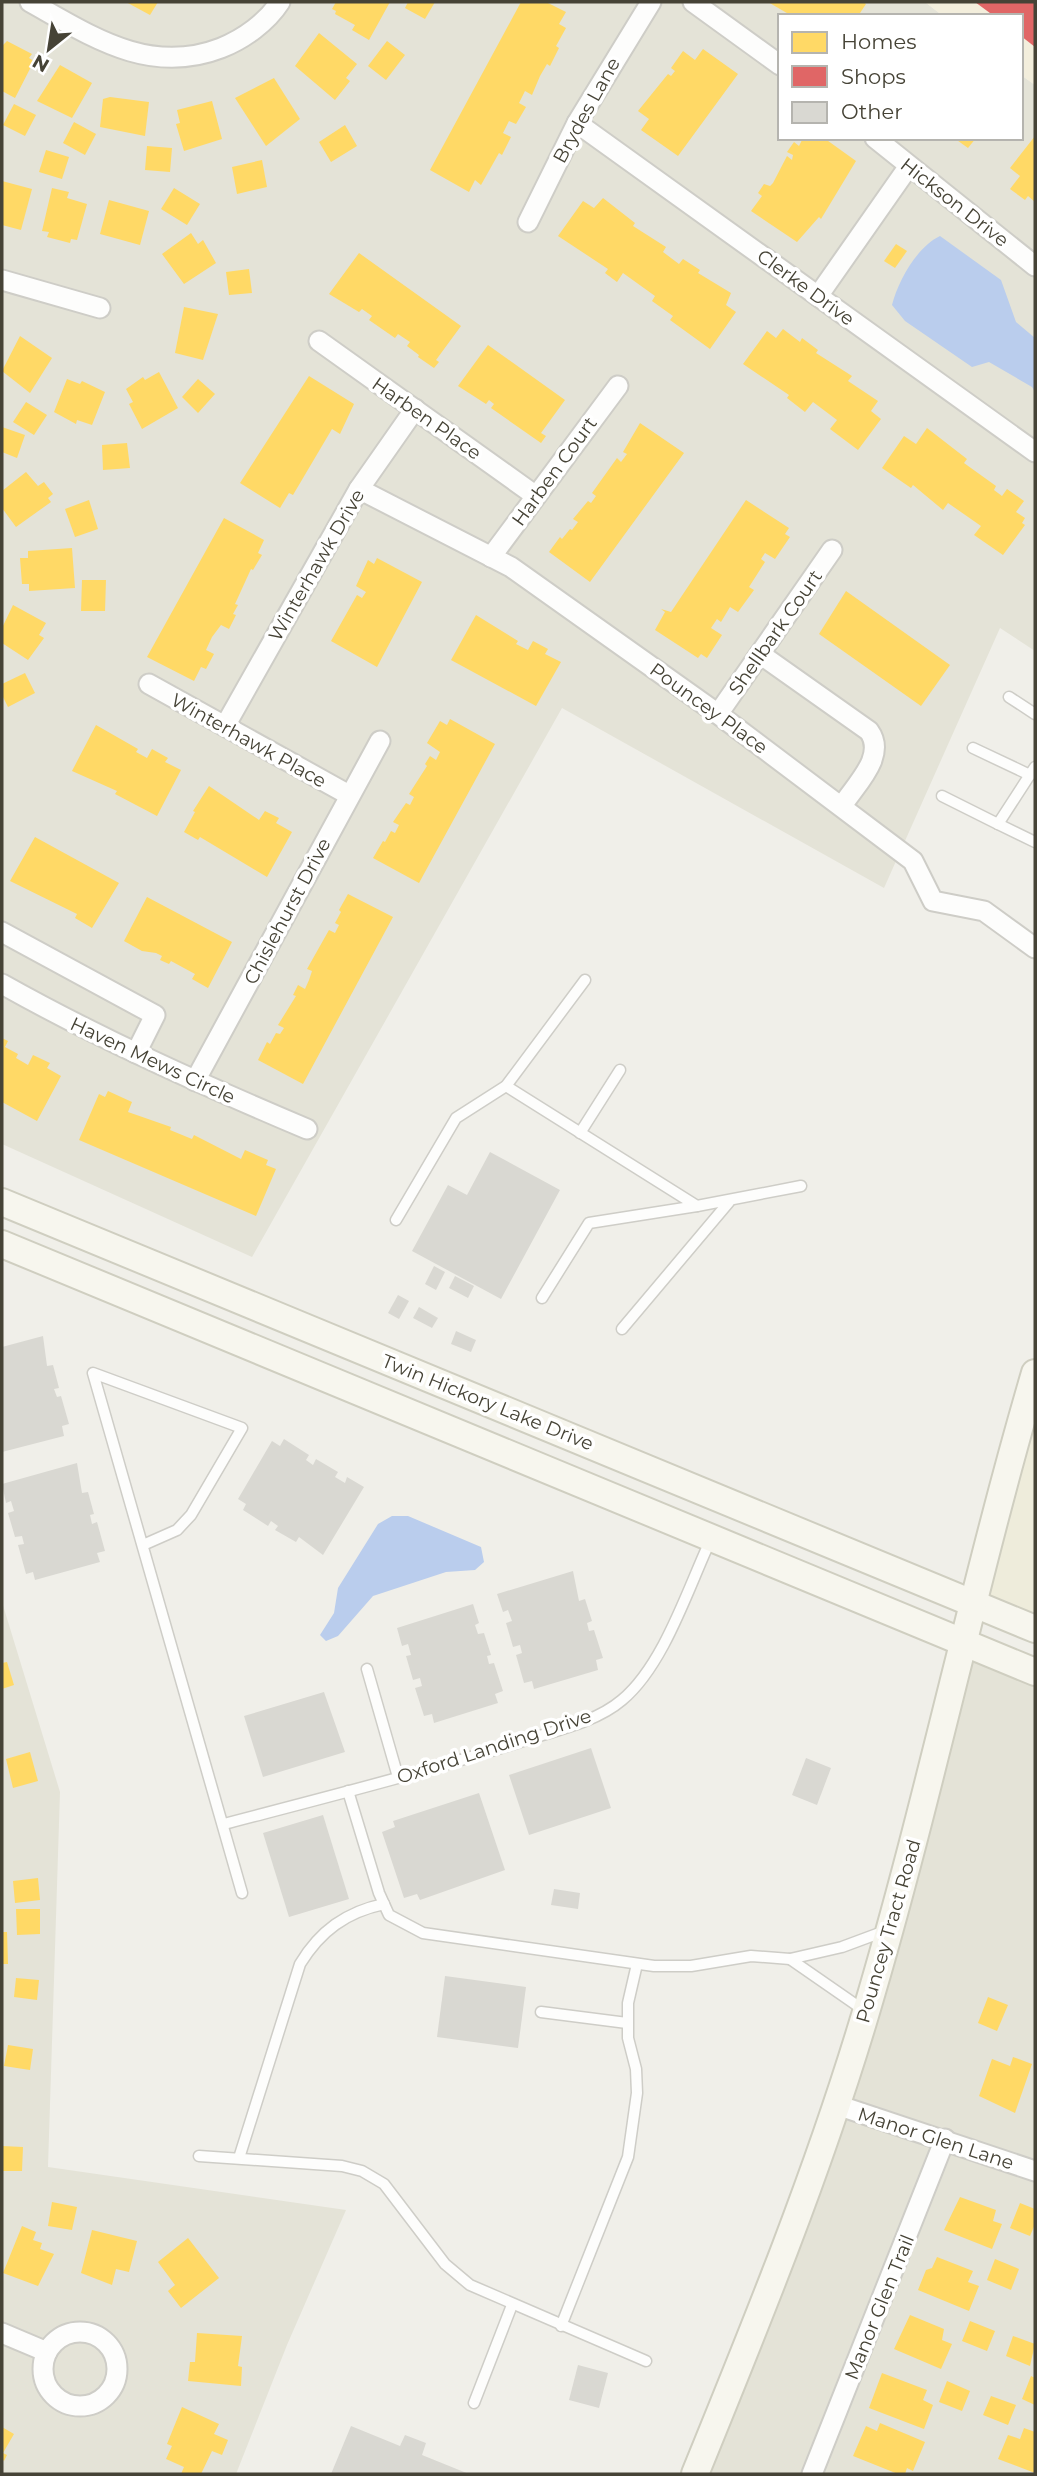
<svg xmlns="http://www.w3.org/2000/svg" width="1037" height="2476" viewBox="0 0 1037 2476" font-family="Montserrat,sans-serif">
  <rect width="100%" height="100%" fill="#f0efe9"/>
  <g fill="#e4e3d7">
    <polygon points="2,2 925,2 943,16 780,16 780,138 1021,138 1021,75 1035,85 1035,651 1000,628 884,888 562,708 252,1257 2,1144"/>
    <polygon points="2,1602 60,1792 48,2167 346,2210 287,2345 236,2474 2,2474"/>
    <polygon points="965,1643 1035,1672 1035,2474 695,2474 784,2255"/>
  </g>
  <polygon fill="#f3eedc" points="925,2 1035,2 1035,85 1021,75 1021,16 943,16"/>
  <polygon fill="#eeecdb" points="1035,1375 1035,1629 974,1603"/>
  <g fill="#bacded">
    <path d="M940 236 1001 280 1016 322 1035 338V392L1032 387 989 362 972 367 905 321 892 305C898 281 917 247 940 236Z"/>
    <polygon points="392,1516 408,1516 481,1547 484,1562 475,1570 446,1572 373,1596 338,1636 326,1641 320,1635 334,1613 338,1588 378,1524"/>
  </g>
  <g fill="#ffd966">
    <polygon points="126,2 158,2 150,15"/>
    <polygon points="336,2 390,2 369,40 352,30 355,25 335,14 336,11 332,9"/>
    <polygon points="408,2 435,2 425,19 405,8"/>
    <polygon points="521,2 546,2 566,12 559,24 566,28 556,46 559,48 550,66 547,64 540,76 532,95 525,91 519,103 526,107 516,124 509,121 503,133 511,137 502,155 499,153 481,185 475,180 469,192 430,170"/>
    <polygon points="768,2 863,2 866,4 858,16 792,16"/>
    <polygon points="319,33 357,64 346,78 350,81 335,100 295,66"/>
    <polygon points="7,41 32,54 29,58 34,61 15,98 2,91 2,46"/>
    <polygon points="387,41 405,55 386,80 368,66"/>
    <polygon points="703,49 738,74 678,156 641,130 649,119 638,111 668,74 671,76 675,71 671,68 683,51 695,60"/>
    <polygon points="60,65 92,83 72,118 37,101"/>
    <polygon points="274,78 300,119 266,146 235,98"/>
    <polygon points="110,97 149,102 145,136 100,127 103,99"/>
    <polygon points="212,101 222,139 184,151 176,124 180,123 177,110"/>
    <polygon points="14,104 36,115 25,136 3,125"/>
    <polygon points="74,122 96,134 85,155 63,143"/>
    <polygon points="345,125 357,146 331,162 319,142"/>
    <polygon points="1035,136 1035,202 1028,196 1025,200 1010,189 1020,176 1010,168"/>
    <polygon points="803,138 824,138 856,161 821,219 819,217 797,242 751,211 762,196 758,193 764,184 770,186 773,183 787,156 792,160 793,155 787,152 794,142 799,146"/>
    <polygon points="954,138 976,138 968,148"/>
    <polygon points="147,146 172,148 170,172 145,170"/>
    <polygon points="46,150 69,157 62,179 39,172"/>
    <polygon points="262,160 267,187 237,194 232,167"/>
    <polygon points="2,181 32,189 21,230 2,225"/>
    <polygon points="52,188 69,192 67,198 87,204 77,240 71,239 70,243 47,237 49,232 42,231"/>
    <polygon points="174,188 200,204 187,225 161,209"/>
    <polygon points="603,198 635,223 633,226 666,247 663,252 679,264 683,259 700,270 698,273 731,293 726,305 736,312 710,349 670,320 673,316 652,301 655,296 623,273 617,282 605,273 608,269 558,236 583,201 594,208"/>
    <polygon points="109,200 149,211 140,245 100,234"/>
    <polygon points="191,233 198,244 203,240 216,263 184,284 162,254"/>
    <polygon points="896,244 907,251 895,268 884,261"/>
    <polygon points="359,253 461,326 436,360 439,362 434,368 418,357 419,355 407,346 410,342 398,334 395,338 369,320 372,316 362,309 359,312 329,294"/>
    <polygon points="249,269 252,293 229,295 226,272"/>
    <polygon points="184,307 218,314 203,360 175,353"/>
    <polygon points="783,329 800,342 802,338 818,350 816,353 852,376 848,381 878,401 871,411 881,419 858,450 830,429 837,420 813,402 805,412 787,398 789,395 743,364 767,331 776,338"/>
    <polygon points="20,336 52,358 30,393 2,371"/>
    <polygon points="488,345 565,400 541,433 546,436 541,443 491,408 494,404 489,400 486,404 458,386"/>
    <polygon points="159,372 178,408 142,429 129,404 133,402 126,389 143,377 145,380"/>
    <polygon points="309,376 354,404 340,434 332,429 293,495 289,493 280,508 240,483"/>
    <polygon points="67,379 80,384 82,381 105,392 92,425 77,420 76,424 54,412"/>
    <polygon points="198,379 215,394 198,413 182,397"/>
    <polygon points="26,402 47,415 34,435 13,422"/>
    <polygon points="640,423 684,453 590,582 549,552 560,537 562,539 570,529 572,530 578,522 573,519 588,501 591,503 596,496 592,493 617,458 621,462 627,454 623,452"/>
    <polygon points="2,427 25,435 17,458 2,452"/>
    <polygon points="927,428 967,459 964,463 996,486 994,490 1002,496 1007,489 1024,501 1016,512 1025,518 1022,523 1025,525 1003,555 974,535 981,526 948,503 943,510 913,485 911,488 882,468 904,436 916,444"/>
    <polygon points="127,443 130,468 103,470 102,445"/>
    <polygon points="26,472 38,486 44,482 53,494 48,498 51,502 16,527 2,508 2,491"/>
    <polygon points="89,500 98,529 75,537 65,509"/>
    <polygon points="746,500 789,528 785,534 790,537 775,559 765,553 761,559 765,562 749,587 754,590 738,612 730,607 721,622 717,619 711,628 722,635 707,658 701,654 698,658 655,630 665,612 661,609 671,612"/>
    <polygon points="224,518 264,540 258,553 262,555 253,570 251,569 235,604 238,605 233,614 236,615 229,629 221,625 212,637 206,650 214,654 206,669 201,667 194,681 147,657"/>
    <polygon points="72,548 75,588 29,591 29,584 22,584 20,558 28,558 28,551"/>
    <polygon points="377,558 422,582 377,667 331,641 357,595 362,598 366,592 356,586 368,560 374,564"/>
    <polygon points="82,580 106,580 105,611 81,611"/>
    <polygon points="846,591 950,665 921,706 819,634"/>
    <polygon points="13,605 46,623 39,635 44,638 28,660 2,643 2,628"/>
    <polygon points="476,615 518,641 516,644 528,650 533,641 548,649 545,654 561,662 536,706 451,660"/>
    <polygon points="25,673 35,693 8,707 2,695 2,684"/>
    <polygon points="450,719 495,744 419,883 373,858 383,841 385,842 391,831 395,833 399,825 393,822 406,803 410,805 414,797 409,794 427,766 425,764 430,756 436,760 440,752 427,743 440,721 447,725"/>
    <polygon points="96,725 138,749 136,752 147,758 152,749 168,758 165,762 181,770 157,816 115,794 117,791 72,771"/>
    <polygon points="209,786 259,820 265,811 279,818 276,823 292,832 267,877 200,837 198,840 184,832 195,812 193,811"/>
    <polygon points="35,837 119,883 92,928 75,918 77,914 10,881"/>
    <polygon points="348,894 393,917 303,1084 258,1060 267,1042 270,1044 276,1033 280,1034 284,1028 278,1025 296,996 293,995 298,985 305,989 309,980 312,971 307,969 329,930 335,933 339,925 335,923 341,912 339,910"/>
    <polygon points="147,897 232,942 208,988 192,979 195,974 171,961 169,964 160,960 162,956 156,953 142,951 124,941"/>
    <polygon points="2,1038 8,1041 5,1047 18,1054 16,1058 28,1065 33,1055 50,1063 47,1068 61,1076 37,1121 2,1102"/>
    <polygon points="108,1091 132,1102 128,1112 171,1127 170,1130 192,1139 194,1135 241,1159 245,1150 268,1160 266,1165 276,1169 256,1216 79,1140 99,1094 105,1097"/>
    <polygon points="7,1662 14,1685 2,1689 2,1663"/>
    <polygon points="30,1752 38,1781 13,1788 6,1759"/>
    <polygon points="38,1878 40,1900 15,1903 13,1881"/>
    <polygon points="16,1909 40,1909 40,1934 17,1935"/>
    <polygon points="2,1932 7,1932 8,1964 2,1964"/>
    <polygon points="16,1978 39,1980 37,2000 14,1997"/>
    <polygon points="988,1997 1008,2005 997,2031 978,2023"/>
    <polygon points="8,2045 33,2049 30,2070 4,2066"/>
    <polygon points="1013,2057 1032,2064 1015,2113 979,2096 992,2059 1010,2066"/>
    <polygon points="2,2146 23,2147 22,2171 2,2171"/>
    <polygon points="960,2197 996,2210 993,2221 1002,2224 992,2249 944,2230"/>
    <polygon points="52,2202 77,2207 72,2230 48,2226"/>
    <polygon points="1020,2203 1035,2209 1035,2224 1030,2236 1010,2228"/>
    <polygon points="22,2226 36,2232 33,2240 42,2243 40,2249 54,2254 38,2286 3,2273"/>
    <polygon points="92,2230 137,2241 129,2272 116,2269 112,2285 81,2273"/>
    <polygon points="188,2238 219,2278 181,2308 168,2291 175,2285 158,2262"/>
    <polygon points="937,2257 973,2271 968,2282 979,2286 969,2311 918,2290 926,2270 932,2268"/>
    <polygon points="995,2259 1019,2269 1011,2290 987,2280"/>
    <polygon points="910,2315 944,2329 942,2340 952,2344 941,2369 894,2349"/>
    <polygon points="970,2321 995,2331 987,2351 962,2341"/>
    <polygon points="197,2333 242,2336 238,2366 242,2367 241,2386 188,2381 190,2362 195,2362"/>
    <polygon points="1013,2336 1035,2344 1030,2366 1006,2356"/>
    <polygon points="882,2373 927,2390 923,2400 933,2405 924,2429 869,2408"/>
    <polygon points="1031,2376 1035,2378 1035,2405 1022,2399"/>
    <polygon points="947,2381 970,2391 962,2411 939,2402"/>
    <polygon points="991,2396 1016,2405 1008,2425 983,2415"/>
    <polygon points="182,2407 219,2424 214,2434 228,2440 222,2455 212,2451 201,2474 181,2474 184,2467 166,2459 172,2446 167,2444"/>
    <polygon points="880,2423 925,2442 913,2471 907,2468 905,2474 898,2474 853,2456 866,2426 877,2431"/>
    <polygon points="2,2427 14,2434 3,2453 7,2455 4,2461 2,2459"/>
    <polygon points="1024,2428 1035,2432 1035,2473 998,2459 1008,2435 1020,2439"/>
  </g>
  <polygon fill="#e06666" points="975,2 1035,2 1035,47 1021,36 1021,16 994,16"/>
  <g fill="#d9d8d2">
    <polygon points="490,1152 560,1190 501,1299 412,1251 448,1185 467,1195"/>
    <polygon points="434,1266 445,1272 436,1290 425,1284"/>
    <polygon points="455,1276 474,1286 468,1298 449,1288"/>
    <polygon points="398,1295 409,1301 399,1319 388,1313"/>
    <polygon points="419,1307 438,1318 432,1328 413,1318"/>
    <polygon points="456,1331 476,1340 471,1352 451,1344"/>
    <polygon points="43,1336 47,1366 53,1365 59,1388 54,1389 57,1397 61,1396 69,1424 62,1426 64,1436 2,1452 2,1347"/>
    <polygon points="284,1439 309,1455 306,1460 313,1465 316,1459 338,1472 335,1477 345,1483 347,1477 364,1487 323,1555 299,1537 296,1542 275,1530 278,1526 271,1521 268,1526 243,1510 246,1504 238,1499 272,1441 280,1446"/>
    <polygon points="77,1463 82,1493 88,1492 94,1514 90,1515 92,1524 97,1522 105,1551 97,1553 100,1562 35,1580 33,1572 26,1574 18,1545 24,1544 22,1536 15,1537 8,1513 14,1511 11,1501 6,1503 2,1484"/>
    <polygon points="573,1571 579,1601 585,1599 592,1621 587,1623 589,1631 594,1630 603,1658 596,1660 598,1670 534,1689 532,1681 524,1683 516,1655 522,1653 520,1645 513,1647 506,1623 512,1621 508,1610 503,1612 497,1594"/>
    <polygon points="473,1604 479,1623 475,1625 478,1634 484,1633 491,1655 487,1656 489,1664 494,1663 503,1691 495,1694 498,1703 434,1723 432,1714 424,1716 415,1688 422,1686 420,1678 413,1680 406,1656 411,1655 408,1644 402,1646 397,1628"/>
    <polygon points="324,1692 345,1752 263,1777 244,1716"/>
    <polygon points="591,1748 611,1808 529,1835 509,1775"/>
    <polygon points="806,1758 831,1768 817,1805 792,1795"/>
    <polygon points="479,1793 505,1870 420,1900 417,1894 404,1898 382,1832 395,1827 393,1821"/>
    <polygon points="323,1815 349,1899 289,1917 263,1833"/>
    <polygon points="554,1889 580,1893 578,1909 551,1905"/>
    <polygon points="445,1976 526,1987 518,2048 437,2037"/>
    <polygon points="578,2365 608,2373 599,2408 569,2400"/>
    <polygon points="351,2426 400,2446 405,2435 426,2443 422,2455 469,2474 331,2474"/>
  </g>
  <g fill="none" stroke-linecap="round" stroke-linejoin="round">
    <g stroke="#cecdc7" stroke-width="13">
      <g id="lane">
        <polyline points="1009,697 1035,714"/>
        <polyline points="973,748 1030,775"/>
        <polyline points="1035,767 998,824 1035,842"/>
        <polyline points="942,796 998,824"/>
        <polyline points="506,1086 697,1206 801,1186"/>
        <polyline points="580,1133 620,1070"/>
        <polyline points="396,1220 456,1118 506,1086 585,980"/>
        <polyline points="542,1298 589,1223 697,1206"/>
        <polyline points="622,1329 729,1202"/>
        <polyline points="143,1545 177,1530 191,1515 242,1428 93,1373 242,1893"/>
        <polyline points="367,1669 398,1777"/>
        <polyline points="348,1791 379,1893 389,1915 423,1933 654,1966 691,1966 751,1956 790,1959 842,1947 885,1931"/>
        <path d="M224 1824C323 1798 422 1773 520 1742 553 1731 595 1723 622 1700 664 1665 688 1588 711 1539"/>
        <polyline points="790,1959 865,2011"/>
        <polyline points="541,2012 627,2023"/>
        <polyline points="199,2156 342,2166 362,2171 384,2184 445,2264 470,2285 646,2361"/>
        <path d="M239 2158 300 1964C320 1931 346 1912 384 1904"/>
        <polyline points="561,2326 628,2157 637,2093 636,2069 628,2038 628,2003 637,1964"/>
        <polyline points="474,2403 512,2305"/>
      </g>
    </g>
    <g stroke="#cecdc7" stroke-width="23">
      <g id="street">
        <path d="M30 2C91 36 149 76 221 48 244 39 267 22 280 2"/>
        <polyline points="693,2 780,65"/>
        <polyline points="577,123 1035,452"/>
        <polyline points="875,138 1035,266"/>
        <polyline points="528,222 577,123 651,2"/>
        <polyline points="2,280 100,308"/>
        <polyline points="818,296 909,166"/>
        <polyline points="319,341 536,496"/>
        <polyline points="359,489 511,567 718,714 913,861 933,901 984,911 1035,948"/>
        <polyline points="491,557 618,386"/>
        <path d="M760 654 869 731C887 756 856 784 842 806"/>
        <polyline points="149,684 349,795"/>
        <polyline points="718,714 832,550"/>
        <polyline points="225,726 359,489 415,409"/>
        <polyline points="2,932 155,1015 136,1053"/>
        <path d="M2 984C100 1039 203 1085 307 1129"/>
        <polyline points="195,1081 380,741"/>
        <polyline points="837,2105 1035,2171"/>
        <circle cx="80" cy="2369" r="37"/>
        <polyline points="2,2333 47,2352"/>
        <polyline points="812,2474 945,2139"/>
      </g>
    </g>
    <g stroke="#cfcec0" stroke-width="30">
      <g id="secondary">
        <polyline points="2,1202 1035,1629"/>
        <polyline points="2,1244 1035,1672"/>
        <path d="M695 2474C757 2322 819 2170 866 2012 929 1801 973 1584 1035 1373"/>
      </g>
    </g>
    <use href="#lane" stroke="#fdfdfc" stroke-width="10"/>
    <use href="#street" stroke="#fdfdfc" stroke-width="19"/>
    <use href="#secondary" stroke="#f7f6ee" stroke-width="26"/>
  </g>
  <g text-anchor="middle" stroke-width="7" stroke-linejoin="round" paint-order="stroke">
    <g font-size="19" fill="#464336" stroke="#fff">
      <text transform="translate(586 110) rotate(-61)" y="7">Brydes Lane</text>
      <text transform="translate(955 202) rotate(38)" y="7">Hickson Drive</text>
      <text transform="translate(806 287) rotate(36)" y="7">Clerke Drive</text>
      <text transform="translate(427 418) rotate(35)" y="7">Harben Place</text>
      <text transform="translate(554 471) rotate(-54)" y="7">Harben Court</text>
      <text transform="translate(316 565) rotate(-60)" y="7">Winterhawk Drive</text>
      <text transform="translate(775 632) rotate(-55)" y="7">Shellbark Court</text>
      <text transform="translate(709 708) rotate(36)" y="7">Pouncey Place</text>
      <text transform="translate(249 740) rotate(29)" y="7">Winterhawk Place</text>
      <text transform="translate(287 911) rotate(-62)" y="7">Chislehurst Drive</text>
      <text transform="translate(153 1060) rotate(25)" y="7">Haven Mews Circle</text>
      <text transform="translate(488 1402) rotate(22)" y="7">Twin Hickory Lake Drive</text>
      <text transform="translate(494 1746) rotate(-18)" y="7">Oxford Landing Drive</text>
      <text transform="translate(888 1931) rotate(-74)" y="7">Pouncey Tract Road</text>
      <text transform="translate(936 2138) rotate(18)" y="7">Manor Glen Lane</text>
      <text transform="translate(879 2307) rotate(-68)" y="7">Manor Glen Trail</text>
    </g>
  </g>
  <rect width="1037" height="2476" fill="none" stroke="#464336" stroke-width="7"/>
  <rect x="778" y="14" width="245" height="126" fill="#ffffff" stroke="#b5b4af" stroke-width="2"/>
  <rect x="792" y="32" width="35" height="21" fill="#ffd966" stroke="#b5b4af" stroke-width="2"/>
  <text x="841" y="49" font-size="21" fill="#464336">Homes</text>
  <rect x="792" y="66" width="35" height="21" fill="#e06666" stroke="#b5b4af" stroke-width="2"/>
  <text x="841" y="84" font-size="21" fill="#464336">Shops</text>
  <rect x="792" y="102" width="35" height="21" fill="#d9d8d2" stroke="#b5b4af" stroke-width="2"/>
  <text x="841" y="119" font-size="21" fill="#464336">Other</text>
  <g transform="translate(49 49) rotate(210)" stroke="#ffffff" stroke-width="5" paint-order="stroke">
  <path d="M0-5L12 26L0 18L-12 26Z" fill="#464336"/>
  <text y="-10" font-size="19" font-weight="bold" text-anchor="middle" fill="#464336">N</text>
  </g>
</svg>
